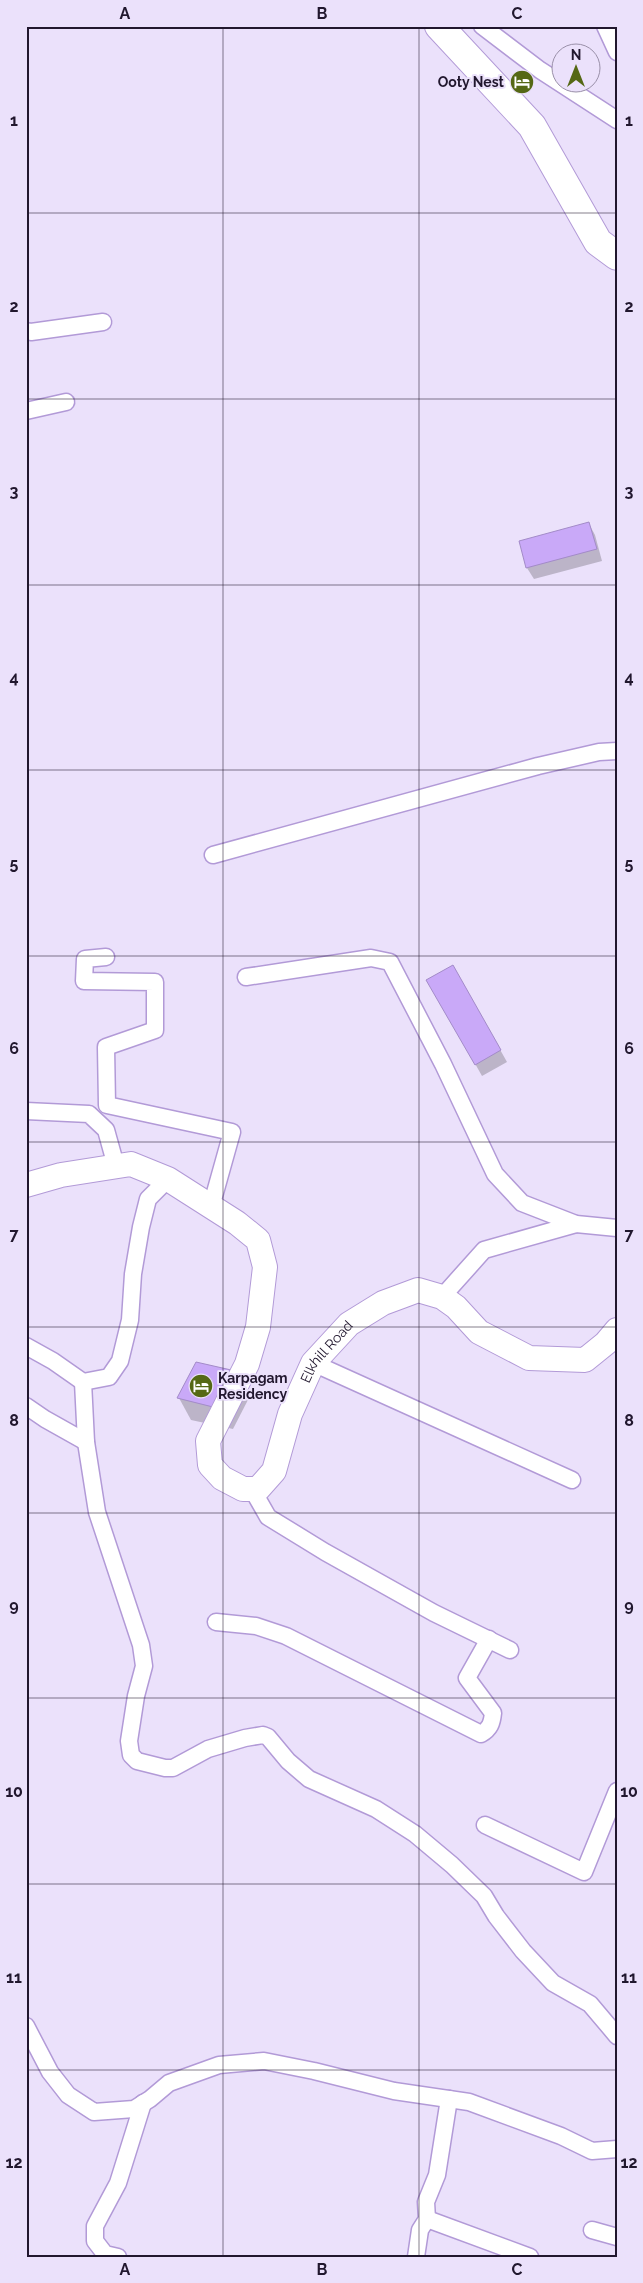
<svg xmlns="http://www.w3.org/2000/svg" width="643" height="2283" viewBox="0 0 643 2283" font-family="Raleway,sans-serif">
  <rect width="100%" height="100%" fill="#ebe1fb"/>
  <g fill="#0003">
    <polygon points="589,524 595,535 602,561 534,579 527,568"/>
    <polygon points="453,966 507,1062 482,1076 428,980"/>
    <polygon points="239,1373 251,1394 233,1429 191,1420 179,1398"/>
  </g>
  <g fill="#c9a9f8" stroke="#a38bc8">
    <polygon points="589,522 597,549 526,568 519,541"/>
    <polygon points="453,965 501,1050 475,1065 426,980"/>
    <polygon points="196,1362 240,1372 221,1409 177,1398"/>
  </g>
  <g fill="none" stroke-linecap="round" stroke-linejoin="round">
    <g stroke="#b29ad7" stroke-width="19">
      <g id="street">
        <polyline points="482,26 540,70 617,120"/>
        <polyline points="605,26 617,52"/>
        <polyline points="26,331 31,332 103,322"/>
        <polyline points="26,411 66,402"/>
        <polyline points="213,855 538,766 599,752 617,751"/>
        <polyline points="106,957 85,959 84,981 155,982 155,1030 106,1047 107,1105 232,1132 211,1207"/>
        <polyline points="246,977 371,958 390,962 443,1064 495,1174 522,1203 576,1224 617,1228"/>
        <polyline points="26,1111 89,1114 106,1130 116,1166"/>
        <polyline points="442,1297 484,1250 576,1224"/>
        <polyline points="26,1346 53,1361 83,1382 109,1377 120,1361 130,1320 133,1274 141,1227 148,1199 168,1179"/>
        <polyline points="313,1363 572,1480"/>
        <polyline points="83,1382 86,1442 97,1512 141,1645 144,1666 136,1696 129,1741 131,1755 137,1761 165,1768 173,1768 208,1749 245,1738 263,1735 268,1737 288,1761 309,1779 376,1809 415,1834 452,1865 484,1896 496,1916 523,1951 553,1983 590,2004 617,2036"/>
        <polyline points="26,1406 45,1419 86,1442"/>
        <polyline points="252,1489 268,1517 325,1552 434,1613 510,1650"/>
        <path d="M216 1622 256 1626 286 1636 481 1734C490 1729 492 1723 493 1713L467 1678 489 1639"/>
        <polyline points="485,1825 584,1872 617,1791"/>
        <polyline points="26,2026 50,2072 68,2095 94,2112 134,2109 150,2099 169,2083 219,2065 264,2061 314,2071 394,2091 469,2102 561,2136 592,2151 617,2149"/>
        <polyline points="427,2219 530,2257"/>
        <polyline points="592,2230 617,2237"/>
        <polyline points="118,2257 105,2254 95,2241 95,2226 118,2183 143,2103"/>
        <polyline points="416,2257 420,2230 427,2219 426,2202 437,2175 449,2099"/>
      </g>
    </g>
    <g stroke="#b29ad7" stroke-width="26">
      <g id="secondary">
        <path id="s1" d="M26 1185 61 1175 131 1164 168 1179 237 1223 258 1240 265 1267 258 1327 247 1364 208 1441 210 1465 222 1478 243 1489H258L274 1471 290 1414 313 1363 349 1324 383 1303 418 1290 442 1297 456 1307 479 1332 529 1358 585 1360 606 1343 617 1330"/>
      </g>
    </g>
    <g stroke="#b29ad7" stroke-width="30">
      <polyline id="highway" points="439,26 532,126 598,242 617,256"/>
    </g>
    <use href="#street" stroke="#fff" stroke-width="16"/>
    <use href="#secondary" stroke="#fff" stroke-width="24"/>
    <use href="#highway" stroke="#fff" stroke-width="28"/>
  </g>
  <path fill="none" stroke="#21172e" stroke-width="1" stroke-opacity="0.55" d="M223 26V2257M419 26V2257M26 213H617M26 399H617M26 585H617M26 770H617M26 956H617M26 1142H617M26 1327H617M26 1513H617M26 1698H617M26 1884H617M26 2070H617"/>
  <defs>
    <g id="hotel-disc" transform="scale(1.25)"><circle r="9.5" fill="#556815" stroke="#ebe1fb"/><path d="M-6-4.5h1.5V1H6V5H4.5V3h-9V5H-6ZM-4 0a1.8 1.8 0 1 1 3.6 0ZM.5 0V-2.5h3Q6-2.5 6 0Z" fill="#fff"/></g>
  </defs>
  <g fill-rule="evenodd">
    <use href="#hotel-disc" x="522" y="82"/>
    <use href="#hotel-disc" x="201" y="1386"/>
  </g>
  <g text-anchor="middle" stroke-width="4" stroke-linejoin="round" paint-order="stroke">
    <g font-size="14" font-weight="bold" fill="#21172e" stroke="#ebe1fb" text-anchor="end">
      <text x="504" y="87">Ooty Nest</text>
      <text x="218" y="1383" text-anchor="start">Karpagam<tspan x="218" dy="16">Residency</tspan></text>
    </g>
    <g font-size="14" fill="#21172e" stroke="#ebe1fb">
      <text dy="5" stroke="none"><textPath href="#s1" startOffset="706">Elkhill Road</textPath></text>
    </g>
  </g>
  <rect width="643" height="2283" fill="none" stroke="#ebe1fb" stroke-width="55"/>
  <g transform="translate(576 68)"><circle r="24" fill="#ebe1fb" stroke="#9a90a9"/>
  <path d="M0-4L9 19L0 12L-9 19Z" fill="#556815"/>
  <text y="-8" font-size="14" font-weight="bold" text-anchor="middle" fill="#21172e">N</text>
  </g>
  <rect x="28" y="28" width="588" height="2228" fill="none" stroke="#21172e" stroke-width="2"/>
  <g font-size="16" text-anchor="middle" font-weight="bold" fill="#21172e">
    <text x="125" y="19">A</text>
    <text x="322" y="19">B</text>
    <text x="517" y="19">C</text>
    <text x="14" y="126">1</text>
    <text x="629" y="126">1</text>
    <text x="14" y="312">2</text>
    <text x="629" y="312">2</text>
    <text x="14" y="497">3</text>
    <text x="629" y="497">3</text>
    <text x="14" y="683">4</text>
    <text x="629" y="683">4</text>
    <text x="14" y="869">5</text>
    <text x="629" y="869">5</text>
    <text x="14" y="1054">6</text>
    <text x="629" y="1054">6</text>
    <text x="14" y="1240">7</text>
    <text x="629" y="1240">7</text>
    <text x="14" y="1426">8</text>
    <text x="629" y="1426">8</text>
    <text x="14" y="1611">9</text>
    <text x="629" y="1611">9</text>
    <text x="14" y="1797">10</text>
    <text x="629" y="1797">10</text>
    <text x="14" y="1983">11</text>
    <text x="629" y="1983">11</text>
    <text x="14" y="2168">12</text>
    <text x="629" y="2168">12</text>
    <text x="125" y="2275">A</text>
    <text x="322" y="2275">B</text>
    <text x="517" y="2275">C</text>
  </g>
</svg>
